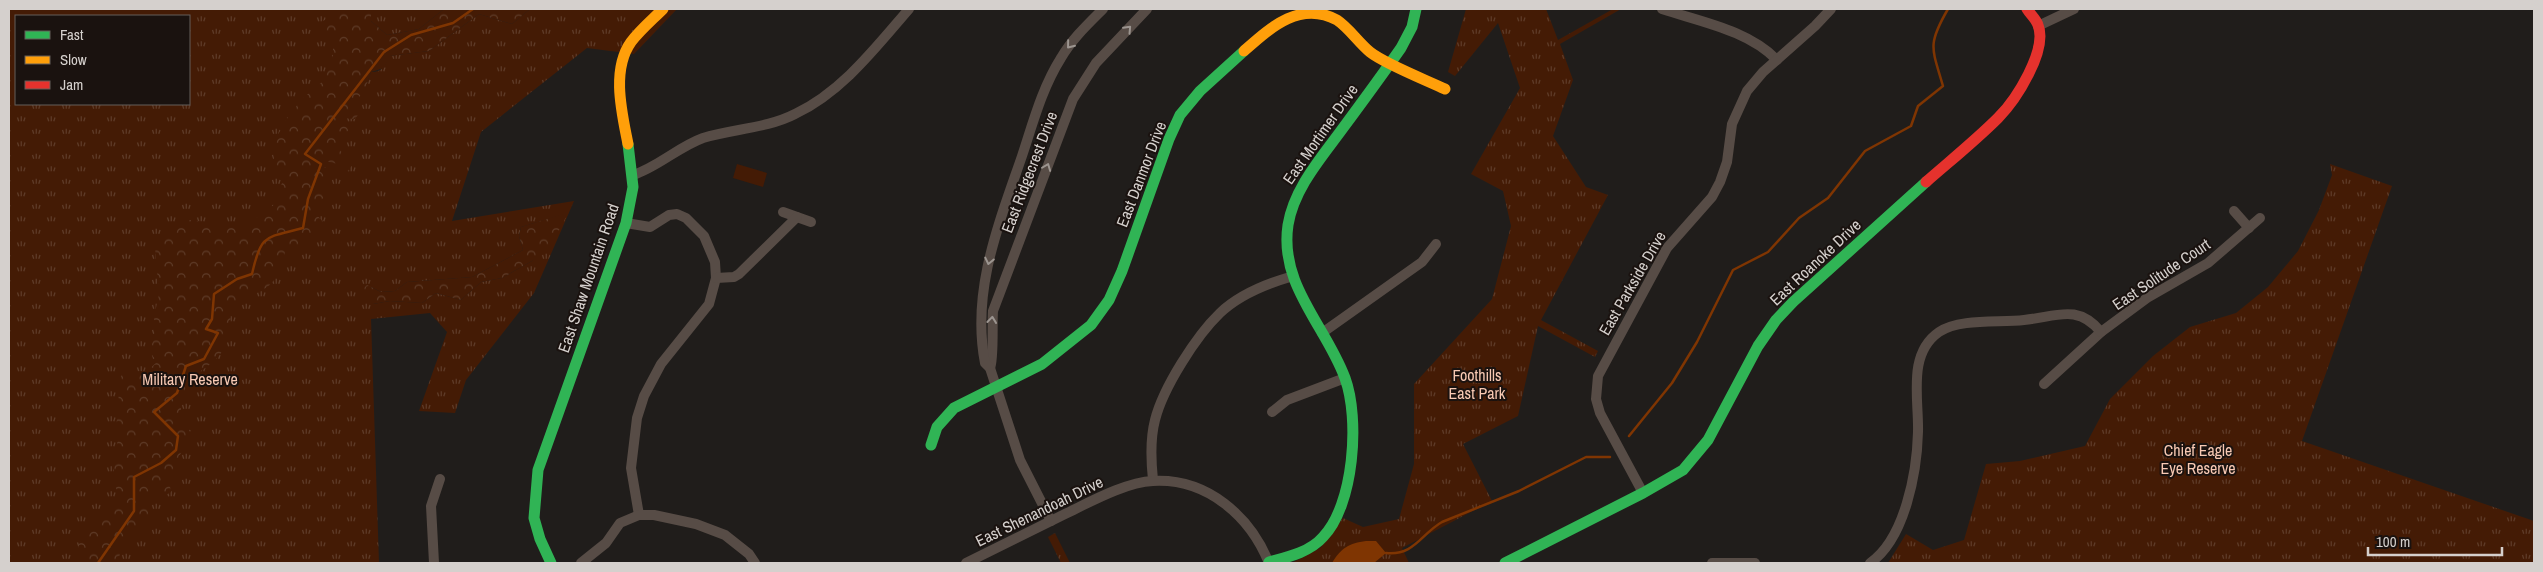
<svg xmlns="http://www.w3.org/2000/svg" width="2543" height="572" viewBox="0 0 2543 572" font-family="'Archivo Narrow',sans-serif">
  <defs>
    <pattern id="grass-tufts" width="24" height="20" patternUnits="userSpaceOnUse" patternTransform="scale(1.25)"><rect width="24" height="20" fill="#441b05"/><path d="M3 7l-1-3M5 7V3M7 7l1-3M15 17l-1-3M17 17v-4M19 17l1-3" fill="none" stroke="#5e3b28"/></pattern>
    <pattern id="forest-crowns" width="20" height="18" patternUnits="userSpaceOnUse" patternTransform="scale(1.25)"><rect width="20" height="18" fill="#441b05"/><path d="M2 6a3 3 0 1 1 6 0M12 15a3 3 0 1 1 6 0" fill="none" stroke="#5e3b28"/></pattern>
  </defs>
  <rect width="100%" height="100%" fill="#201d1b"/>
  <g fill="url(#grass-tufts)" fill-rule="evenodd">
    <path d="M9 9H365L367 83 371 72C383 72 385 66 389 56L429 51 479 14 512 24 530 9H677L634 54 587 48 481 132 452 221 574 201 534 293 466 380 455 413 419 411 447 332 430 313 371 319 379 563H9ZM16 16H189V104H16ZM568 213 532 261 502 278 481 282 461 300 436 293 422 303 390 301 373 304 371 287 381 292 395 291 407 282 472 277 523 250 519 236 521 227Z"/>
    <polygon points="371,9 444,9 419,29 387,35 371,21"/>
    <polygon points="1466,9 1546,9 1558,40 1613,9 1621,9 1560,44 1573,80 1553,136 1586,187 1608,195 1541,320 1598,351 1595,357 1538,326 1518,416 1463,444 1492,501 1402,548 1409,563 1292,563 1320,548 1343,518 1363,527 1399,519 1414,464 1414,384 1492,299 1511,226 1503,191 1471,174 1520,88 1498,23 1455,76 1448,72"/>
    <polygon points="2330,164 2392,186 2302,441 2534,521 2534,563 1888,563 1906,534 1933,550 1964,540 1986,464 2020,461 2085,446 2110,399 2153,356 2190,327 2236,313 2268,287 2298,251 2319,210 2332,175"/>
    <polygon points="1055,533 1070,563 1061,563 1048,537"/>
  </g>
  <g fill="url(#forest-crowns)">
    <path d="M339 9H371V21L387 35 419 29 444 9H530L512 24 479 14 429 51 390 56 384 68 371 72 364 92 349 107 358 115 355 119 342 118V121L349 128 339 149 352 165 348 171 338 164 325 161 324 167 334 173 330 179 320 180V185L327 191 325 197 315 204 314 213 324 222 310 242 285 252C275 286 271 289 237 300 226 318 233 316 229 334 225 356 209 367 190 377 179 404 176 409 192 435 190 446 181 450 178 459 174 471 179 471 169 481L171 492 164 496 151 495V519L132 541 123 545 117 563H79L86 551 78 549C80 534 91 526 103 519L105 508 118 497 114 480V457L119 435 116 425 119 408 118 383 123 372 147 371 157 362 150 352 155 332 154 317 159 294 155 247 161 236 177 221 191 220 241 229 275 204 276 193 284 180 274 161 273 144 286 120 301 100 323 81 333 55V44L323 36V21L340 12Z"/>
    <polygon points="569,212 550,247 532,261 502,278 481,282 461,300 436,293 422,303 390,301 373,304 362,294 363,289 367,285 381,292 395,291 407,282 472,277 523,250 519,236 521,227"/>
  </g>
  <polygon fill="#441b05" points="737,164 767,173 763,187 733,178"/>
  <path fill="#7f3502" d="M1366 541H1376L1386 553 1374 563H1332C1341 548 1349 543 1366 541Z"/>
  <g fill="none" stroke-linecap="round" stroke-linejoin="round">
    <g stroke="#7f3502" stroke-width="2.5">
      <path d="M1629 436 1672 383 1697 342 1733 270 1768 252 1799 218 1828 198 1865 151 1911 126 1918 106 1943 86C1932 48 1927 45 1948 9"/>
      <path d="M1386 553C1414 556 1421 534 1442 522L1519 491 1586 457H1610"/>
      <path d="M98 563 134 511V477L161 463 176 450 178 436 154 412 177 393 186 366 204 359 218 333 206 329 212 319 214 294 237 279 252 274C261 233 266 238 303 228L308 199 321 164 305 154 384 52 411 35 453 23 473 9"/>
    </g>
    <g stroke="#574c46" stroke-width="10">
      <path d="M1662 9C1701 22 1748 30 1777 60"/>
      <polyline points="2038,26 2074,9"/>
      <path d="M633 175C658 167 678 147 703 138 733 129 768 128 795 114 842 92 876 47 909 9"/>
      <polyline points="2234,211 2249,228"/>
      <polyline points="783,212 811,222"/>
      <polyline points="626,223 650,227 669,215 677,214 686,218 704,236 715,262 716,278 709,304 661,364 644,396 637,418 631,468 639,515"/>
      <polyline points="716,278 734,277 739,274 797,217"/>
      <polyline points="1322,333 1422,262 1436,244"/>
      <path d="M990 368C994 360 992 324 993 311L1073 99 1096 63 1147 9"/>
      <polyline points="2044,384 2101,332 2147,298 2208,263 2260,218"/>
      <polyline points="1272,412 1287,400 1345,378"/>
      <path d="M1153 480C1151 461 1150 439 1155 420 1163 388 1196 336 1220 313 1239 295 1266 284 1290 277"/>
      <polyline points="1643,493 1600,413 1596,399 1598,376 1667,248 1712,197 1720,182 1727,162 1732,124 1747,91 1763,72 1815,26 1831,9"/>
      <path d="M1051 521 1020 460 990 368 985 363C971 291 999 223 1022 156 1033 123 1042 88 1061 58 1072 39 1088 24 1103 9"/>
      <polyline points="434,563 431,506 440,479"/>
      <polyline points="581,563 606,543 620,523 639,515 654,515 696,524 725,535 749,554 755,563"/>
      <path d="M966 563C999 547 1032 530 1065 514 1090 502 1126 482 1153 481 1207 478 1250 516 1269 563"/>
      <polyline points="1712,563 1755,563"/>
      <path d="M1870 563C1905 539 1917 472 1918 432 1919 399 1907 354 1939 332 1960 318 1999 323 2024 320 2056 317 2077 303 2101 332"/>
    </g>
    <g stroke="#30b455" stroke-width="11">
      <polyline points="931,445 937,427 954,408 1042,364 1091,325 1109,300 1122,271 1169,139 1180,115 1200,91 1244,51"/>
      <path d="M1269 562C1288 557 1310 552 1323 537 1354 505 1360 419 1345 378 1326 326 1279 285 1288 225 1294 188 1322 157 1343 128 1363 101 1382 75 1401 48L1412 27 1416 9"/>
      <polyline points="551,563 540,539 534,518 538,470 626,223 633,187 628,144"/>
      <polyline points="1505,563 1643,493 1683,470 1708,440 1758,346 1776,320 1793,302 1926,182"/>
    </g>
    <g stroke="#ff9f0a" stroke-width="11">
      <path d="M1244 51C1270 28 1300 0 1337 20 1349 28 1358 42 1370 52 1385 64 1426 80 1445 89"/>
      <path d="M628 144C622 113 611 70 631 42 640 30 652 20 663 9"/>
    </g>
    <path stroke="#e5322d" stroke-width="11" d="M1926 182C1950 161 1976 140 1998 118 2016 100 2048 50 2038 25 2036 19 2030 14 2027 9"/>
  </g>
  <defs><path id="oneway-chevron" d="M-2-3.5L2.5 0L-2 3.5" fill="none" stroke-width="1.6" stroke-linecap="round" stroke-linejoin="round" transform="scale(1.25)"/></defs>
  <g stroke="#9c9590">
    <use href="#oneway-chevron" transform="translate(1128 29) rotate(-47)"/>
    <use href="#oneway-chevron" transform="translate(1070 45) rotate(129)"/>
    <use href="#oneway-chevron" transform="translate(1047 167) rotate(-69)"/>
    <use href="#oneway-chevron" transform="translate(989 261) rotate(102)"/>
    <use href="#oneway-chevron" transform="translate(992 320) rotate(-84)"/>
  </g>
  <g text-anchor="middle" stroke-width="4" stroke-linejoin="round" paint-order="stroke">
    <g font-size="16" fill="#d5d0cd" stroke="#1a120f">
      <text transform="translate(1320 134) rotate(-55)" y="6">East Mortimer Drive</text>
      <text transform="translate(1029 172) rotate(-69)" y="6">East Ridgecrest Drive</text>
      <text transform="translate(1141 174) rotate(-69)" y="6">East Danmor Drive</text>
      <text transform="translate(1815 262) rotate(-43)" y="6">East Roanoke Drive</text>
      <text transform="translate(2161 274) rotate(-34)" y="6">East Solitude Court</text>
      <text transform="translate(588 278) rotate(-71)" y="6">East Shaw Mountain Road</text>
      <text transform="translate(1632 283) rotate(-60)" y="6">East Parkside Drive</text>
      <text transform="translate(1039 511) rotate(-26)" y="6">East Shenandoah Drive</text>
    </g>
    <g font-size="16" fill="#f8c9b3" stroke="#1a120f">
      <text x="1477" y="381">Foothills<tspan x="1477" dy="18">East Park</tspan></text>
      <text x="190" y="385">Military Reserve</text>
      <text x="2198" y="456">Chief Eagle<tspan x="2198" dy="18">Eye Reserve</tspan></text>
    </g>
  </g>
  <rect width="2543" height="572" fill="none" stroke="#d5d0cd" stroke-width="20"/>
  <rect x="15" y="15" width="175" height="90" fill="#1a120f" stroke="#655e5b"/>
  <rect x="25" y="31" width="25" height="8" fill="#30b455" stroke="#655e5b"/>
  <text x="60" y="40" font-size="15" fill="#d5d0cd">Fast</text>
  <rect x="25" y="56" width="25" height="8" fill="#ff9f0a" stroke="#655e5b"/>
  <text x="60" y="65" font-size="15" fill="#d5d0cd">Slow</text>
  <rect x="25" y="81" width="25" height="8" fill="#e5322d" stroke="#655e5b"/>
  <text x="60" y="90" font-size="15" fill="#d5d0cd">Jam</text>
  <path d="M2368 547v8h134v-8" fill="none" stroke="#d5d0cd" stroke-width="2.5"/>
  <text x="2376" y="547" font-size="15" fill="#d5d0cd" stroke="#1a120f" stroke-width="4" paint-order="stroke">100 m</text>
</svg>
